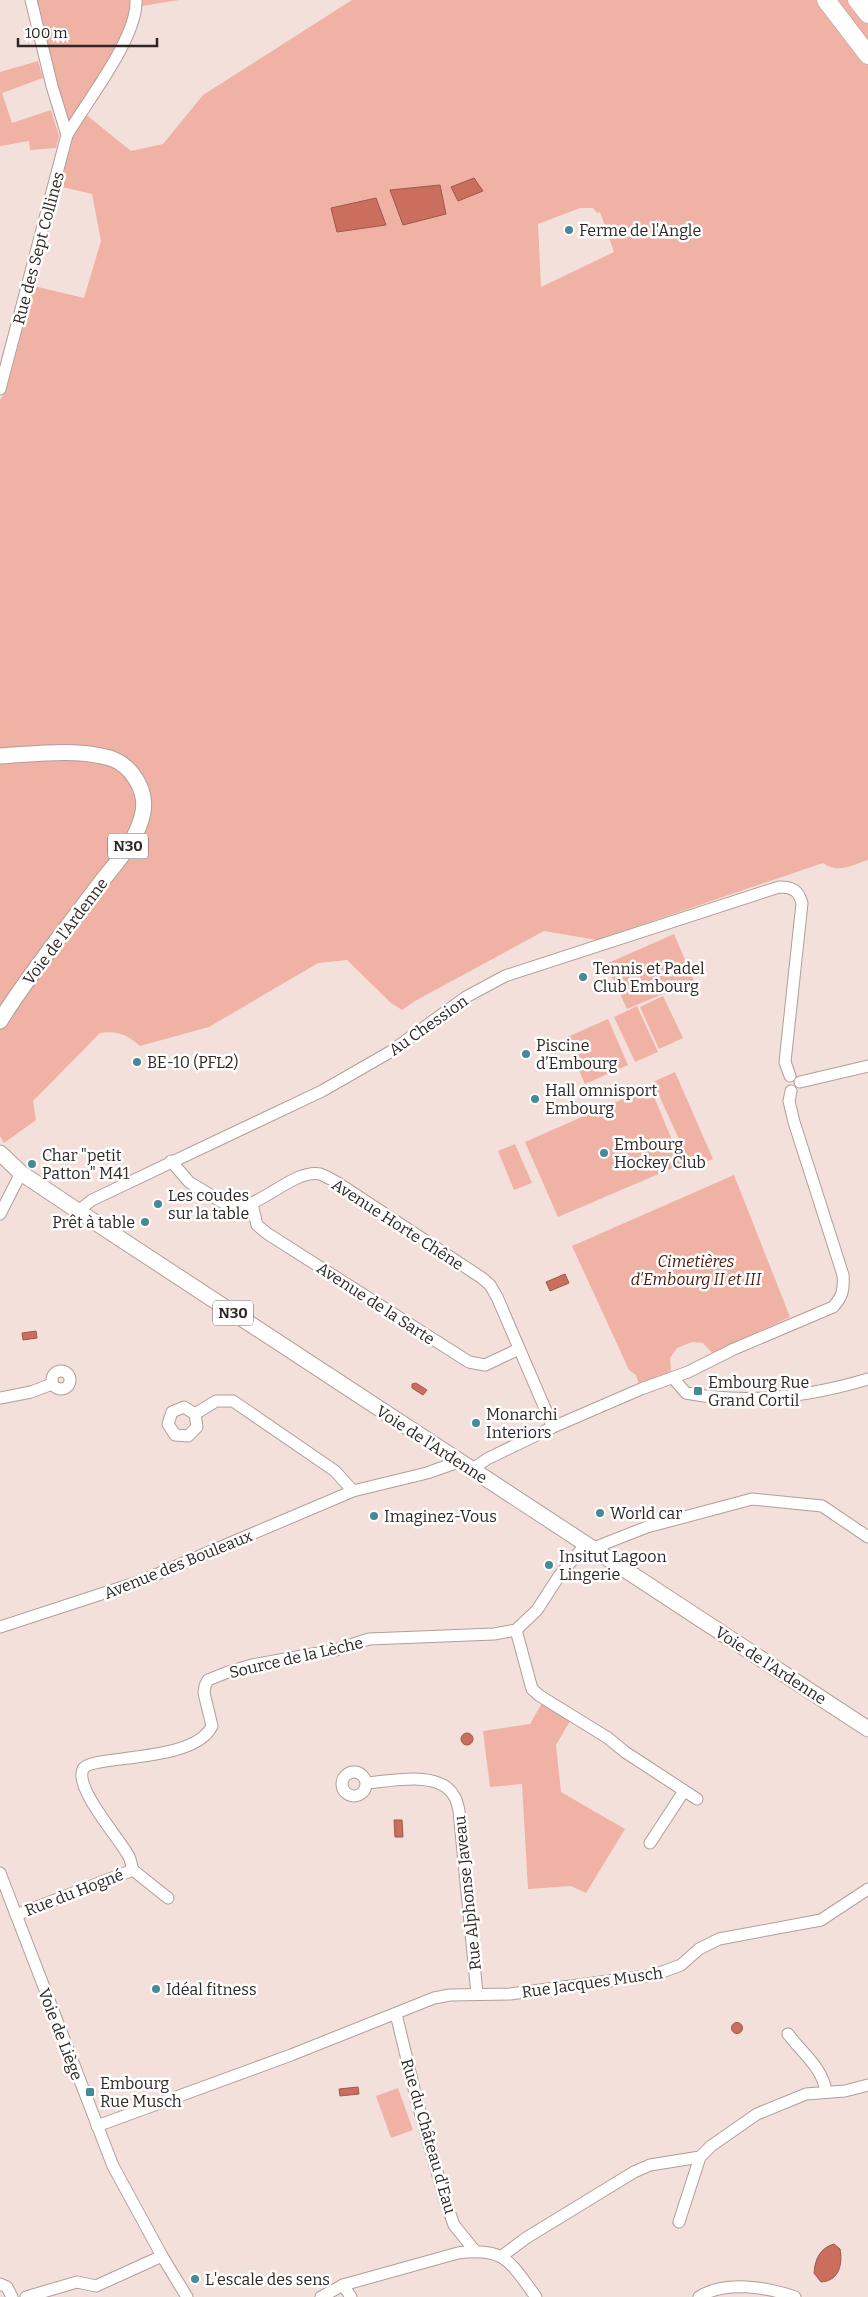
<svg xmlns="http://www.w3.org/2000/svg" width="868" height="2297" viewBox="0 0 868 2297" font-family="Bitter,serif">
  <rect width="100%" height="100%" fill="#f4e0db"/>
  <g fill="#f0b2a5" fill-rule="evenodd">
    <path d="M34 0H132L133 4 121 41 79 109 131 151 163 144 203 95 352 0H868V860C852 865 838 874 823 863L597 940 544 931 415 1001 402 1010 391 1003 347 960 318 963 209 1027 140 1046C128 1035 117 1030 100 1033L33 1101 36 1120 4 1143 0 1136V400L6 391 34 286 84 298 101 241 92 194 58 186 72 135 53 79ZM580 208H593L597 213 600 212 614 252 541 287 538 224Z"/>
    <polygon points="140,0 179,0 142,6"/>
    <polygon points="38,61 43,78 2,93 12,123 51,110 59,136 56,148 30,150 29,141 0,146 0,72"/>
    <polygon points="674,934 694,981 627,1009 606,964"/>
    <polygon points="663,996 683,1038 659,1049 640,1007"/>
    <polygon points="637,1006 658,1052 635,1062 614,1017"/>
    <polygon points="608,1019 628,1065 585,1084 565,1038"/>
    <polygon points="675,1072 713,1159 692,1168 653,1082"/>
    <polygon points="650,1087 682,1164 558,1217 525,1142"/>
    <polygon points="515,1144 532,1183 514,1190 498,1151"/>
    <polygon points="734,1175 790,1317 712,1353 703,1343 692,1342 677,1348 670,1358 671,1371 639,1384 636,1375 629,1370 572,1246"/>
    <polygon points="542,1703 570,1721 556,1745 561,1792 625,1829 586,1893 571,1886 528,1889 522,1784 490,1787 483,1731 530,1724"/>
    <polygon points="398,2088 413,2130 391,2138 376,2096"/>
  </g>
  <g fill="#cc6e5d" stroke="#9d594c">
    <polygon points="474,178 483,191 458,201 451,187"/>
    <polygon points="440,185 446,214 403,225 390,190"/>
    <polygon points="376,198 386,225 337,232 331,208"/>
    <polygon points="565,1274 569,1283 550,1291 546,1282"/>
    <polygon points="36,1331 37,1338 23,1340 22,1333"/>
    <polygon points="416,1383 427,1390 423,1395 412,1388 412,1384"/>
    <circle cx="467" cy="1739" r="6"/>
    <polygon points="394,1820 402,1820 403,1837 395,1837"/>
    <circle cx="737" cy="2028" r="5.5"/>
    <polygon points="358,2087 359,2094 340,2096 339,2089"/>
    <path d="M834 2244 840 2249C843 2264 839 2281 821 2282L814 2273C815 2259 820 2248 834 2244Z"/>
  </g>
  <g fill="none" stroke-linecap="round" stroke-linejoin="round">
    <g stroke="#b19e9a" stroke-width="13">
      <g id="minor">
        <path d="M67 135C87 101 138 37 136 0"/>
        <polyline points="0,389 67,135 52,86 31,0"/>
        <polyline points="800,1082 868,1066"/>
        <path d="M171 1161 189 1182 232 1208C261 1208 293 1169 320 1174 326 1176 332 1180 338 1183L482 1278 490 1285 497 1297 553 1427"/>
        <polyline points="252,1204 257,1225 268,1234 469,1362 485,1365 519,1349"/>
        <path d="M78 1211 92 1200 322 1091 390 1052 466 997 505 976 779 887C793 887 798 890 802 903L785 1062 790 1076"/>
        <polyline points="0,1214 21,1173"/>
        <circle cx="61" cy="1380" r="9"/>
        <path d="M673 1378 686 1393C748 1405 808 1397 868 1379"/>
        <polyline points="0,1398 31,1392 52,1384"/>
        <polygon points="184,1407 195,1414 197,1427 188,1436 175,1435 168,1424 172,1412"/>
        <polyline points="195,1414 216,1401 233,1401 335,1471 353,1491"/>
        <path d="M471 1470 487 1459 553 1427 641 1389 688 1372 734 1349 833 1307C843 1296 844 1289 843 1275L794 1122 789 1101 791 1091"/>
        <polyline points="591,1549 647,1527 752,1499 822,1506 868,1537"/>
        <polyline points="0,1627 141,1581 353,1491 427,1473 458,1462"/>
        <polyline points="516,1630 532,1689 540,1696 608,1738 625,1752 697,1799"/>
        <circle cx="354" cy="1784" r="12"/>
        <path d="M367 1783C392 1781 440 1770 454 1796 457 1800 458 1806 459 1811L477 1994"/>
        <polyline points="650,1843 684,1791"/>
        <path d="M133 1870C131 1865 131 1859 128 1855 119 1838 74 1788 83 1769 91 1754 194 1764 212 1726L204 1693 205 1686 208 1680 228 1672 252 1665 335 1650 369 1639 494 1634 516 1630 537 1610 559 1576 585 1545"/>
        <polyline points="0,1873 113,2166 162,2256 187,2297"/>
        <polyline points="16,1915 133,1870 168,1898"/>
        <polyline points="396,2014 417,2101 445,2200 454,2225 475,2251"/>
        <path d="M788 2034C802 2053 822 2067 826 2091"/>
        <polyline points="97,2126 291,2055 434,1998 450,1995 510,1994 654,1975 681,1965 699,1949 719,1939 821,1920 868,1889"/>
        <polyline points="679,2222 700,2157"/>
        <polyline points="502,2256 526,2238 634,2172 650,2165 700,2157 711,2146 757,2114 806,2094 845,2091 868,2085"/>
        <polyline points="0,2284 7,2287 12,2297"/>
        <polyline points="343,2285 351,2297"/>
        <polyline points="26,2297 77,2282 96,2286 162,2256"/>
        <path d="M321 2297 343 2285 458 2253C506 2247 510 2262 536 2297"/>
        <path d="M699 2297C725 2280 767 2287 795 2297"/>
      </g>
    </g>
    <g stroke="#b19e9a" stroke-width="17">
      <g id="major">
        <path d="M0 756C35 754 75 748 110 758 131 765 147 789 143 812 138 840 115 864 98 886 65 931 29 974 0 1021"/>
        <polyline points="0,1153 21,1173 78,1211 868,1729"/>
      </g>
    </g>
    <g stroke="#b19e9a" stroke-width="19">
      <g id="highway">
        <polyline points="826,0 868,55"/>
        <polyline points="857,0 868,14"/>
      </g>
    </g>
    <use href="#minor" stroke="#fff" stroke-width="11"/>
    <use href="#major" stroke="#fff" stroke-width="15"/>
    <use href="#highway" stroke="#fff" stroke-width="18"/>
  </g>
  <g fill="#458a97" stroke="#fff" stroke-width="2">
    <circle cx="569" cy="230" r="5"/>
    <circle cx="583" cy="977" r="5"/>
    <circle cx="526" cy="1054" r="5"/>
    <circle cx="137" cy="1062" r="5"/>
    <circle cx="535" cy="1099" r="5"/>
    <circle cx="604" cy="1153" r="5"/>
    <circle cx="32" cy="1164" r="5"/>
    <circle cx="158" cy="1204" r="5"/>
    <circle cx="145" cy="1222" r="5"/>
    <rect x="693" y="1386" width="10" height="10" rx="2.5"/>
    <circle cx="476" cy="1423" r="5"/>
    <circle cx="600" cy="1513" r="5"/>
    <circle cx="374" cy="1516" r="5"/>
    <circle cx="549" cy="1565" r="5"/>
    <circle cx="156" cy="1989" r="5"/>
    <rect x="85" y="2087" width="10" height="10" rx="2.5"/>
    <circle cx="195" cy="2279" r="5"/>
  </g>
  <g text-anchor="middle" stroke-width="5" stroke-linejoin="round" paint-order="stroke">
    <g fill="#fff" stroke="#6d6867" stroke-width="1">
      <rect x="108" y="833.5" width="40" height="25" rx="4"/>
      <rect x="213" y="1300.5" width="40" height="25" rx="4"/>
    </g>
    <g font-size="15" font-weight="bold" fill="#2f2726">
      <text x="128" y="851">N30</text>
      <text x="233" y="1318">N30</text>
    </g>
    <g font-size="16" fill="#2f2726" stroke="#fff" text-anchor="start">
      <text x="579" y="236">Ferme de l'Angle</text>
      <text x="593" y="974">Tennis et Padel<tspan x="593" dy="18">Club Embourg</tspan></text>
      <text x="536" y="1051">Piscine<tspan x="536" dy="18">d’Embourg</tspan></text>
      <text x="147" y="1068">BE-10 (PFL2)</text>
      <text x="545" y="1096">Hall omnisport<tspan x="545" dy="18">Embourg</tspan></text>
      <text x="614" y="1150">Embourg<tspan x="614" dy="18">Hockey Club</tspan></text>
      <text x="42" y="1161">Char "petit<tspan x="42" dy="18">Patton" M41</tspan></text>
      <text x="168" y="1201">Les coudes<tspan x="168" dy="18">sur la table</tspan></text>
      <text x="135" y="1228" text-anchor="end">Prêt à table</text>
      <text x="708" y="1388">Embourg Rue<tspan x="708" dy="18">Grand Cortil</tspan></text>
      <text x="486" y="1420">Monarchi<tspan x="486" dy="18">Interiors</tspan></text>
      <text x="610" y="1519">World car</text>
      <text x="384" y="1522">Imaginez-Vous</text>
      <text x="559" y="1562">Insitut Lagoon<tspan x="559" dy="18">Lingerie</tspan></text>
      <text x="166" y="1995">Idéal fitness</text>
      <text x="100" y="2089">Embourg<tspan x="100" dy="18">Rue Musch</tspan></text>
      <text x="205" y="2285">L'escale des sens</text>
    </g>
    <g font-size="16" fill="#2f2726" stroke="#fff">
      <text transform="translate(38 248) rotate(-75)" y="6">Rue des Sept Collines</text>
      <text transform="translate(65 931) rotate(-53)" y="6">Voie de l'Ardenne</text>
      <text transform="translate(428 1025) rotate(-35)" y="6">Au Chession</text>
      <text transform="translate(398 1224) rotate(33)" y="6">Avenue Horte Chêne</text>
      <text transform="translate(376 1303) rotate(33)" y="6">Avenue de la Sarte</text>
      <text transform="translate(432 1444) rotate(33)" y="6">Voie de l'Ardenne</text>
      <text transform="translate(178 1564) rotate(-22)" y="6">Avenue des Bouleaux</text>
      <text transform="translate(296 1657) rotate(-13)" y="6">Source de la Lèche</text>
      <text transform="translate(771 1665) rotate(33)" y="6">Voie de l'Ardenne</text>
      <text transform="translate(74 1892) rotate(-21)" y="6">Rue du Hogné</text>
      <text transform="translate(467 1893) rotate(-96)" y="6">Rue Alphonse Javeau</text>
      <text transform="translate(592 1982) rotate(-8)" y="6">Rue Jacques Musch</text>
      <text transform="translate(61 2034) rotate(69)" y="6">Voie de Liège</text>
      <text transform="translate(429 2136) rotate(74)" y="6">Rue du Château d'Eau</text>
    </g>
    <g font-size="16" font-style="italic" fill="#52160d" stroke="#fff">
      <text x="696" y="1267">Cimetières<tspan x="696" dy="18">d'Embourg II et III</tspan></text>
    </g>
  </g>
  <path d="M18 38v8h139v-8" fill="none" stroke="#2f2726" stroke-width="2.5"/>
  <text x="25" y="38" font-size="15" fill="#2f2726" stroke="#ffffff" stroke-width="4" paint-order="stroke">100 m</text>
</svg>
